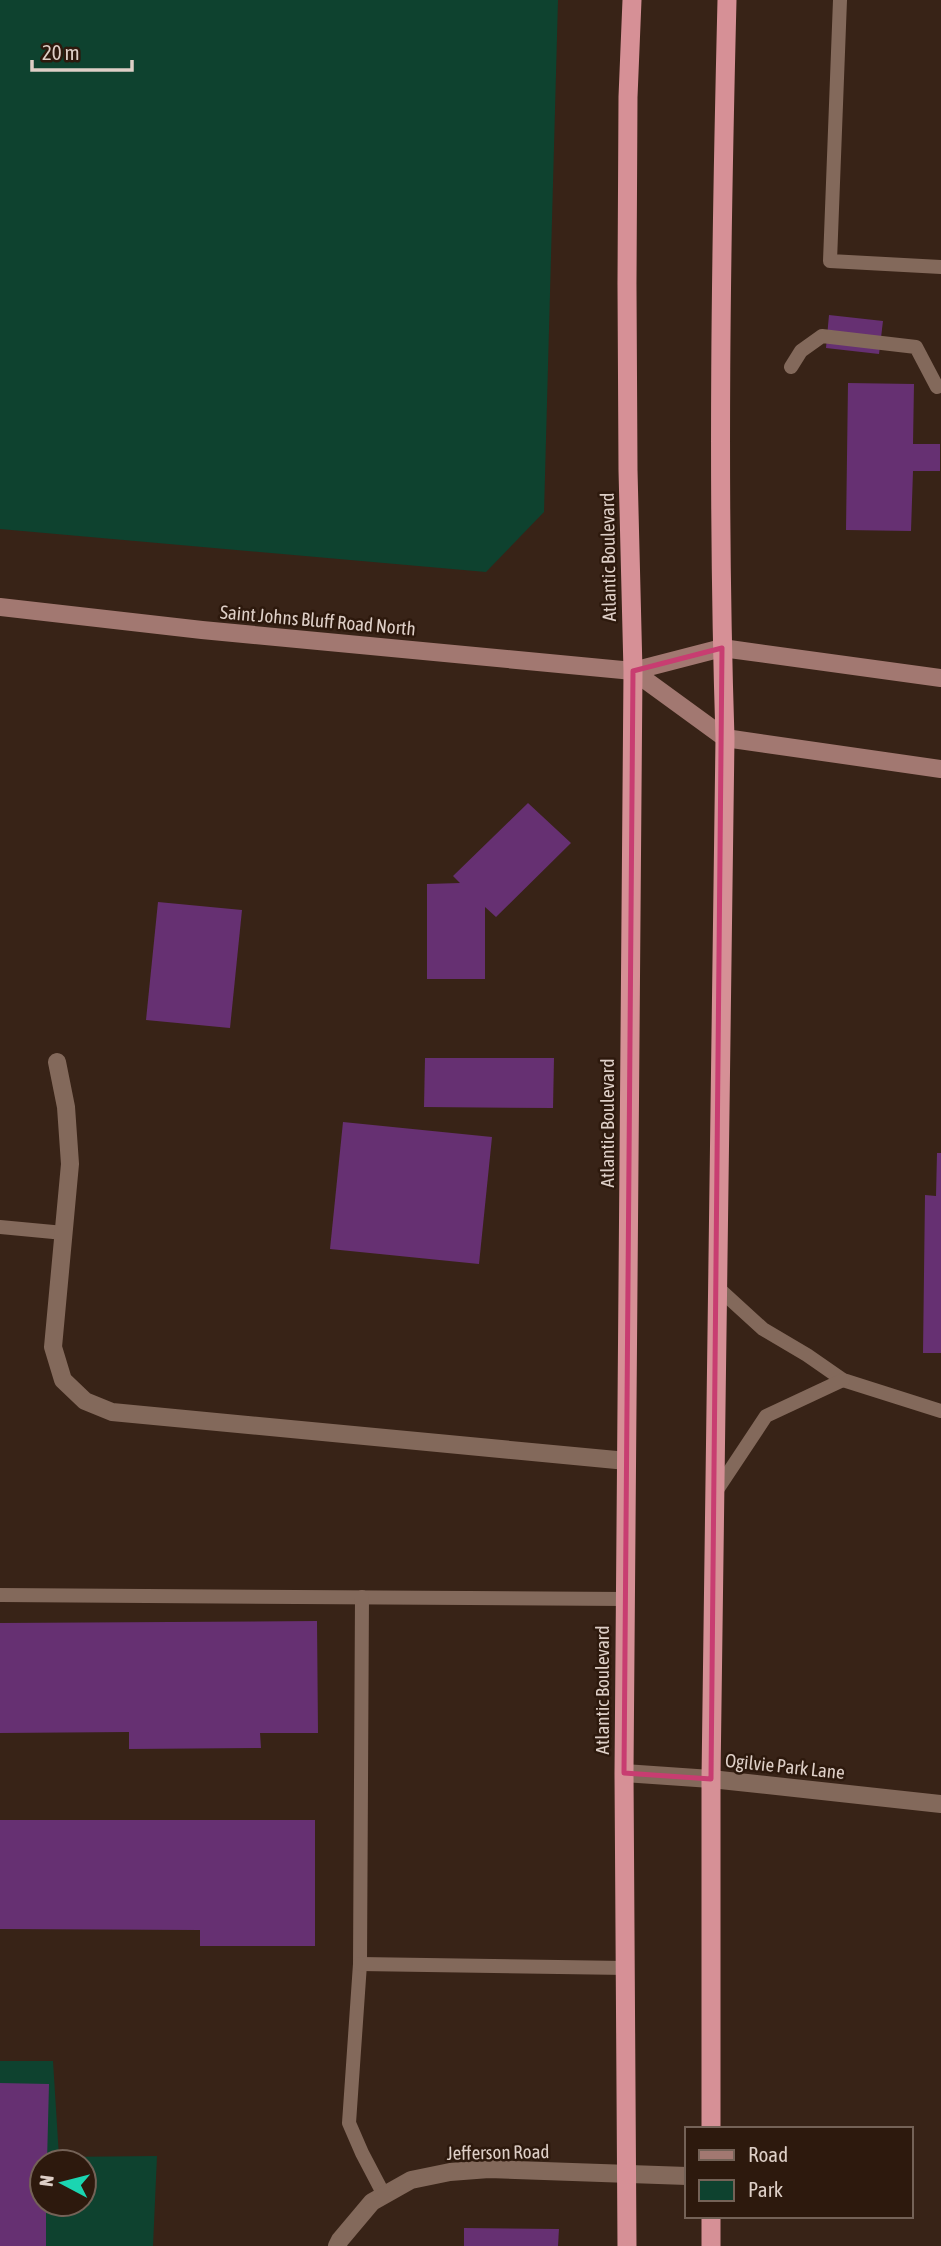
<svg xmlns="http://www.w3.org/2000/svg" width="941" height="2246" viewBox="0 0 941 2246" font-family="'Asap Condensed',sans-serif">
  <rect width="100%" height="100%" fill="#382317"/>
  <g fill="#0e422f" fill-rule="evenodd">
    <polygon points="0,0 558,0 544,512 486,572 0,529"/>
    <path d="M0 2061H53L59 2157 157 2156 153 2246H0ZM42 2162H84V2204H42Z"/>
  </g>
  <g fill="#663072">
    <polygon points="829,315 883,321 879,354 826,348"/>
    <polygon points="848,383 914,384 913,444 940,444 940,471 913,471 911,531 846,530"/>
    <polygon points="528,803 571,843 496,917 485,907 485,979 427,979 427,884 460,883 453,876"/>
    <polygon points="158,902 242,910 230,1028 146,1020"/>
    <polygon points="425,1058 554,1058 553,1108 424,1107"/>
    <polygon points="343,1122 492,1137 479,1264 330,1249"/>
    <polygon points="937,1153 941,1153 941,1353 923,1353 925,1195 936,1196"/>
    <polygon points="317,1621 318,1733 260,1733 261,1748 129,1749 129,1732 0,1733 0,1623"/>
    <polygon points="0,1820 315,1820 315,1946 200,1946 200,1930 0,1929"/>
    <polygon points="0,2083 49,2084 47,2162 42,2162 42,2204 46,2204 46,2246 0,2246"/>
    <polygon points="464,2228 559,2229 558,2246 464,2246"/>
  </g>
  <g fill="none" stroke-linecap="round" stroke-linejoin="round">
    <g stroke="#83695b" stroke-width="14">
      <polyline points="840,0 830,261 941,267"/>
      <polyline points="791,367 801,351 822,336 916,347 937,387"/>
      <polyline points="0,1227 64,1233"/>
      <polyline points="718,1288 763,1329 807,1355 843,1380 941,1411"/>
      <polyline points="715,1493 766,1416 843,1380"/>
      <polyline points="0,1595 625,1599"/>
      <polyline points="362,1597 360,1964 349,2123 362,2153 384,2195"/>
      <polyline points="360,1964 626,1968"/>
    </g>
    <g stroke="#83695b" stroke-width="18">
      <polyline points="57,1062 66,1107 70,1164 53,1347 63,1380 85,1401 112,1412 627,1461"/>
      <polyline points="624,1773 711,1779 941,1804"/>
      <polyline points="337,2246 340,2240 372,2202 411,2180 450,2172 489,2169 687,2176"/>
    </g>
    <g stroke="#a27871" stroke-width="18">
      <polyline points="0,607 202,630 633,671 722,648 941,678"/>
      <polyline points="633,671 725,738 941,769"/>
    </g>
    <g stroke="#d69096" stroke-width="19">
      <path d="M711 2129V1779L725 738C717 492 721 246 727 0"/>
      <polyline points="627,2246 624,1773 633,671 628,470 627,284 628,97 632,0"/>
      <polyline points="711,2246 711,2216"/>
    </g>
  </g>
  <path fill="none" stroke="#c83d71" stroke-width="5" stroke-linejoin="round" d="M722 648 711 1779 624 1773 633 671Z"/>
  <g text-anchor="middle" stroke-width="5" stroke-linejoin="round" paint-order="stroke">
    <g font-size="19" fill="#decfc7" stroke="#2d190d">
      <text transform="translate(608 557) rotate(-91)" y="7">Atlantic Boulevard</text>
      <text transform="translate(318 620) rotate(5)" y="7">Saint Johns Bluff Road North</text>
      <text transform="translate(607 1123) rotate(-90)" y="7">Atlantic Boulevard</text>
      <text transform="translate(602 1690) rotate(-90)" y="7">Atlantic Boulevard</text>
      <text transform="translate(785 1766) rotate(6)" y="7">Ogilvie Park Lane</text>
      <text transform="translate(498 2152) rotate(-1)" y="7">Jefferson Road</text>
    </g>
  </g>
  <rect x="685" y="2127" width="228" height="91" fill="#2d190d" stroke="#746257" stroke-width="2"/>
  <rect x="699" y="2150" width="35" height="10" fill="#a27871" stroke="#746257" stroke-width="2"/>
  <text x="748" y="2162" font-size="21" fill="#decfc7">Road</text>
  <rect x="699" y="2180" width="35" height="21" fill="#0e422f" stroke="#746257" stroke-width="2"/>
  <text x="748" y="2197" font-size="21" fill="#decfc7">Park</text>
  <g transform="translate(63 2183) rotate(277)"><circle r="33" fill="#2d190d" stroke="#746257" stroke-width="2"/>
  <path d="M0-5L12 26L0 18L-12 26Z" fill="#1bd5b1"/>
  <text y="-10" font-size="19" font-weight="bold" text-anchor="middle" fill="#decfc7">N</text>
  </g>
  <path d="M32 60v10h100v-10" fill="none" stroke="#decfc7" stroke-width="3.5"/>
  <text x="42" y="60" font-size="21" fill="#decfc7" stroke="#2d190d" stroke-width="5" paint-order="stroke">20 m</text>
</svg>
